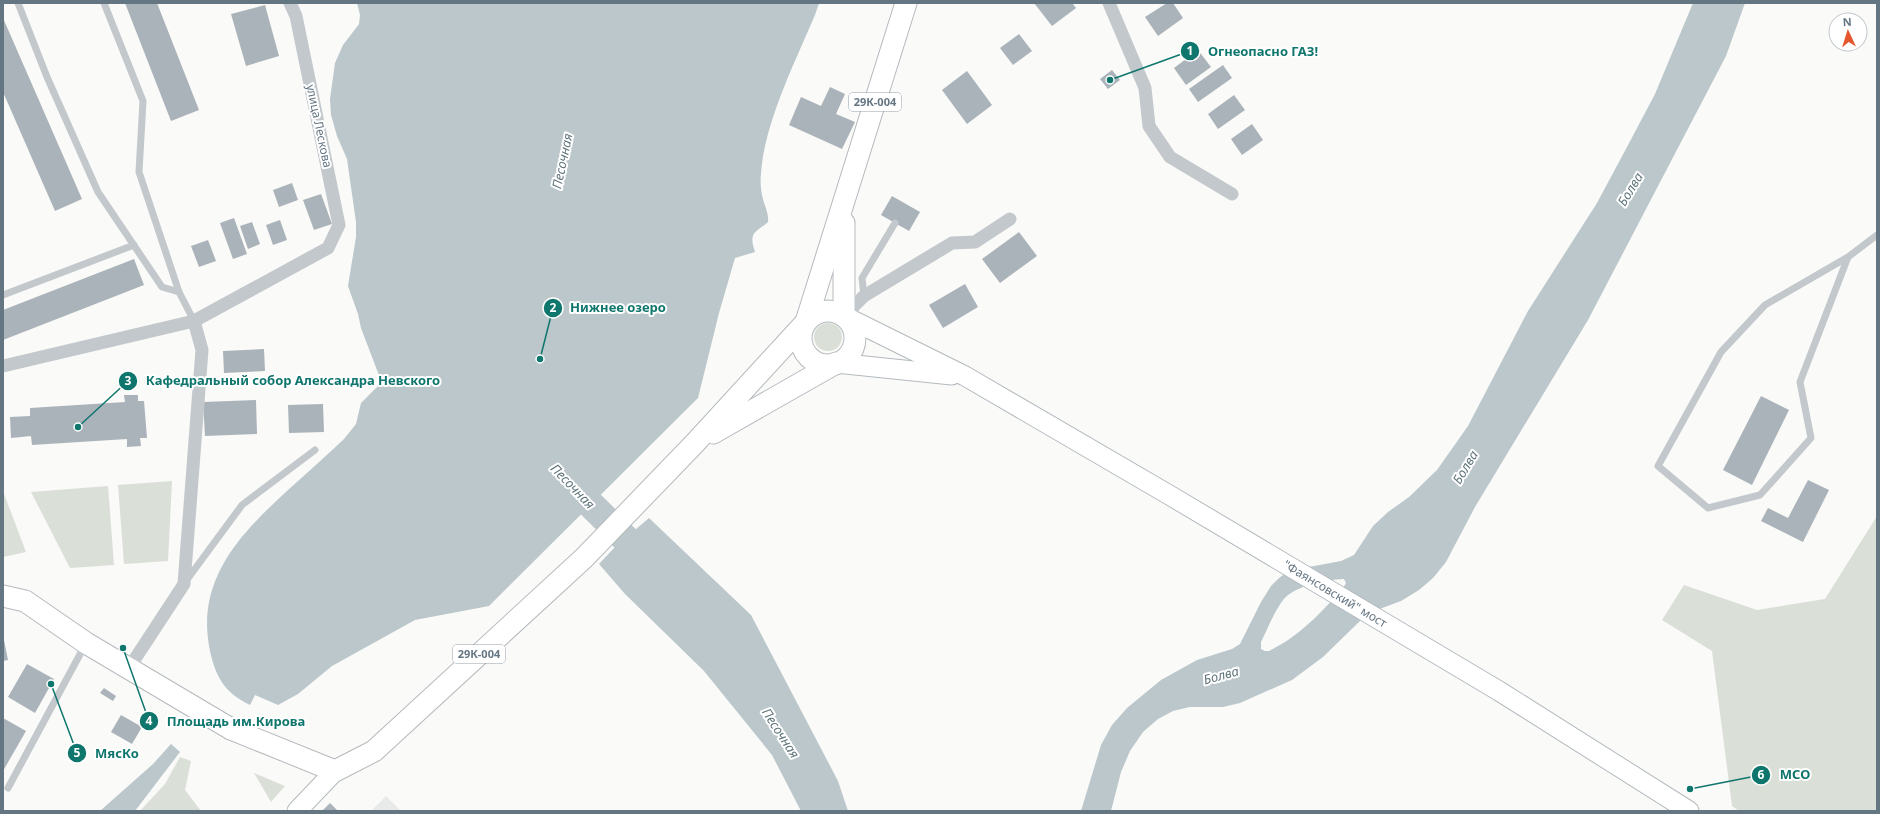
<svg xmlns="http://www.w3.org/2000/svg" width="1880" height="814" viewBox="0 0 1880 814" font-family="'Noto Sans',sans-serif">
  <rect width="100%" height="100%" fill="#fafaf8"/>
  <polygon fill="#e8e9e9" points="386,796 401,811 371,811"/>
  <g fill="#dadfd7">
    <circle cx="828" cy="337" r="14"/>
    <polygon points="172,481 168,561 124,564 118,485"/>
    <polygon points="108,486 114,565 70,568 31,492"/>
    <polygon points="3,491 26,552 3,557"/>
    <polygon points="1877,516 1877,811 1739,811 1732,806 1712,651 1662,620 1684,585 1757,610 1825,599"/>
    <polygon points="180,757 191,761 185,790 201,811 140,811 165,784"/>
    <polygon points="254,773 285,786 271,802"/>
  </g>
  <g fill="#bbc7cb" fill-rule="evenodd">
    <path d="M357 3H819L815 15C795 62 764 124 761 174 760 182 761 192 763 199 765 207 769 214 768 222 756 233 748 231 755 252L735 258 719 313 698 398 489 606 415 620 332 666 298 694 278 705 255 695 250 705C225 693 216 678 210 651 195 580 240 534 288 490 307 473 326 456 344 439L356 424 361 403 377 387 380 378 361 328 358 314 348 286 356 237V222L347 159 337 136 331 115 330 99 335 63 343 45 359 24 360 15Z"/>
    <path d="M1693 3H1745L1726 56 1588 320 1475 507 1446 562 1433 578 1419 590 1401 601 1382 608 1362 619 1323 657 1292 680 1240 703 1223 707H1190L1173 711 1158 719 1143 732 1130 751 1121 772 1111 811H1081L1101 745 1112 725 1127 708 1161 680 1197 660 1232 649 1240 644 1261 602 1271 586 1279 578 1286 573 1298 569 1341 561 1354 555 1373 526 1388 512 1409 497 1437 470 1468 426 1528 311 1597 203 1627 147 1655 94ZM1344 579 1346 583 1342 590C1319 614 1300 636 1269 651H1265L1261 649V642C1268 628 1274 612 1283 600 1296 585 1325 580 1344 579Z"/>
    <polygon points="649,518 751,615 838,781 848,811 801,811 772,755 704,671 625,594 599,564 615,547"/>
    <polygon points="171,744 180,752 135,811 100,811 153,764"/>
  </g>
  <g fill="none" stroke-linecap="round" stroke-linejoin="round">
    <polyline stroke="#bbc7cb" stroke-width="28" points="564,478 651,564"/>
  </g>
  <g fill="#aab3b9">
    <polygon points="125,3 157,3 199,110 171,121"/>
    <polygon points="1034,3 1072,3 1076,8 1052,26"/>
    <polygon points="1167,3 1173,3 1183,18 1158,36 1145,17"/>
    <polygon points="265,5 279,56 246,66 231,14"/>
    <polygon points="3,18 82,199 55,211 3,92"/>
    <polygon points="1019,34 1032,51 1013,65 1000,48"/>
    <polygon points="1198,50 1211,67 1186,85 1174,68"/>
    <polygon points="1223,65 1232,78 1198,102 1189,89"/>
    <polygon points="1112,70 1120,80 1108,89 1100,79"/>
    <polygon points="967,71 992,105 967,124 942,90"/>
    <polygon points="830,87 845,94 836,114 855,122 842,149 789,125 801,97 821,106"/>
    <polygon points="1234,95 1245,110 1218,129 1208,114"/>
    <polygon points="1252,124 1263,140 1242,155 1231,139"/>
    <polygon points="292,183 298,200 279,207 273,190"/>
    <polygon points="321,194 332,224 314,230 303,200"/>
    <polygon points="892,196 920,212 909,231 881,215"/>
    <polygon points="234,218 247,254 233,259 220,223"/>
    <polygon points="280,220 287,240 273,245 266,225"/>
    <polygon points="252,222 260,244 248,249 240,226"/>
    <polygon points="1019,232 1037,256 1000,283 982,259"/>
    <polygon points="208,240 216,261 199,267 191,246"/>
    <polygon points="134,259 144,285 3,340 3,310"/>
    <polygon points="965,284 978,307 943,328 929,305"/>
    <polygon points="264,349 265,371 224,373 223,351"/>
    <polygon points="124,395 138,395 138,401 144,401 147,438 140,438 141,446 127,447 127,439 32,445 31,436 11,438 10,417 30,416 30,408 125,402"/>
    <polygon points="1761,396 1789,410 1752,485 1723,470"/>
    <polygon points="256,400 257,434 205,436 203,402"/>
    <polygon points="323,404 324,432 289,433 288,405"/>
    <polygon points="1808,480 1829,490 1803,542 1761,521 1768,508 1788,518"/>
    <polygon points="3,635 8,660 3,661"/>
    <polygon points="27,664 54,679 35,713 8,697"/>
    <polygon points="104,688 116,696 113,701 100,693"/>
    <polygon points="121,715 142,727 132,744 111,732"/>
    <polygon points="3,718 26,731 3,771"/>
    <polygon points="330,803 338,811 322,811"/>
  </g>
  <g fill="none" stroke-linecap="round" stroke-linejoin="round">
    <g stroke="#b3babf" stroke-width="21">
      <g id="secondary">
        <polyline points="844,316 965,376 1171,496 1499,691 1689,811"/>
        <polyline points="836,363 952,375"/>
        <polyline points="297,811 335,771"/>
      </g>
    </g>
    <g stroke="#b5babe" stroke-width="23">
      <g id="primary">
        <polyline points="844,223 844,316"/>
        <circle cx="828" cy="338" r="27"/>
        <polyline points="713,433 836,363"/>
        <polyline points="3,596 25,601 86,643 231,729 335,771 374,751 584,558 695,443 806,322 906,3"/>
      </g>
    </g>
    <g stroke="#c3c8cc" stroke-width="7">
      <polyline points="18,3 47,77 98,192 162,287 179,292"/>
      <polyline points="104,3 143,101 139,172 179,292 194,321"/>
      <polyline points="1848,257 1800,382 1811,438 1760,495 1708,508 1658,466 1721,352 1765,305 1848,257 1877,235"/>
      <polyline points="3,295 134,245"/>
      <polyline points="864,296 862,278 895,223"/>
      <polyline points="186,581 242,505 315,450"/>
      <polyline points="8,788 85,645"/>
    </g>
    <g stroke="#c3c8cc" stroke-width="13">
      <polyline points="1109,3 1145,88 1149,126 1170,157 1232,194"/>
      <polyline points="844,316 864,296 952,243 975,242 1010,219"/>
      <polyline points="3,366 194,321 328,248 339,225 296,16 290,3"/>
      <polyline points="129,668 184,584 202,350 194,321"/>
    </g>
    <use href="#secondary" stroke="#fff" stroke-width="19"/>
    <use href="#primary" stroke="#fff" stroke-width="21"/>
  </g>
  <g text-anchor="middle" stroke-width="4" stroke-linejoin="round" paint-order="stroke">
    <g fill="#fff" stroke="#939fa8" stroke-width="1">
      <rect x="849" y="93" width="52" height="18" rx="3"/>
      <rect x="453" y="645" width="52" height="18" rx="3"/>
    </g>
    <g font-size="11" font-weight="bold" fill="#657683">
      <text x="875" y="106">29К-004</text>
      <text x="479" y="658">29К-004</text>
    </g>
    <g font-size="12" fill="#657683" stroke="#fff">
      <text transform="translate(319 126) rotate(78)" y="4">улица Лескова</text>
      <text transform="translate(1335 594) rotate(31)" y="4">"Фаянсовский" мост</text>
    </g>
    <g font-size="13" font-style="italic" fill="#60757c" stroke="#fff">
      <text transform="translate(562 161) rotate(-78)" y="5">Песочная</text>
      <text transform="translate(1630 189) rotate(-59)" y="5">Болва</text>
      <text transform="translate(1465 467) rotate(-59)" y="5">Болва</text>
      <text transform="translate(573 486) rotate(46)" y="5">Песочная</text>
      <text transform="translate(1221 675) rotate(-15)" y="5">Болва</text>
      <text transform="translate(781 733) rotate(57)" y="5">Песочная</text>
    </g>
  </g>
  <path fill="none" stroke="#0f766e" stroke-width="1.5" d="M1110 80L1190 51M540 359L553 308M78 427L128 381M123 648L149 721M51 684L77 753M1690 789L1761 775"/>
  <g fill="#0f766e" stroke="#fff" stroke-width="1.5">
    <circle cx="1110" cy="80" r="4"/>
    <circle cx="540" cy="359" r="4"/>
    <circle cx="78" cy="427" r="4"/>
    <circle cx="123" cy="648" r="4"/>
    <circle cx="51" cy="684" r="4"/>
    <circle cx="1690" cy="789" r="4"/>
    <circle cx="1190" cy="51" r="10"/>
    <circle cx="553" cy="308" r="10"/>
    <circle cx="128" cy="381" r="10"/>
    <circle cx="149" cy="721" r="10"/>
    <circle cx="77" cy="753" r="10"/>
    <circle cx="1761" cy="775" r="10"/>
  </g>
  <g font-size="12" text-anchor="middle" font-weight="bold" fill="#fff">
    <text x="1190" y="55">1</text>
    <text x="553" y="312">2</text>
    <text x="128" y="385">3</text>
    <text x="149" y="725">4</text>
    <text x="77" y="757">5</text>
    <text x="1761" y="779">6</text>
  </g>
  <g font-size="13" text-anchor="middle" font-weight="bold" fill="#0f766e" stroke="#fff" stroke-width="4" stroke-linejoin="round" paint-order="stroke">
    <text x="1263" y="56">Огнеопасно ГАЗ!</text>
    <text x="618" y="312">Нижнее озеро</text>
    <text x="293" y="385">Кафедральный собор Александра Невского</text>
    <text x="236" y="726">Площадь им.Кирова</text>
    <text x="117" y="758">МясКо</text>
    <text x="1795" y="779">МСО</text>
  </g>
  <rect width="1880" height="814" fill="none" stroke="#657683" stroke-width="8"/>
  <g transform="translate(1848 32) rotate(356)"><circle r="19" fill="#ffffff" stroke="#c1c8cd"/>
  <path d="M0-3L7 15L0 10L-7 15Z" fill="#e4572e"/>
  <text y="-6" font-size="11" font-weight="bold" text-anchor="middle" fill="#657683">N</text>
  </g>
</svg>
